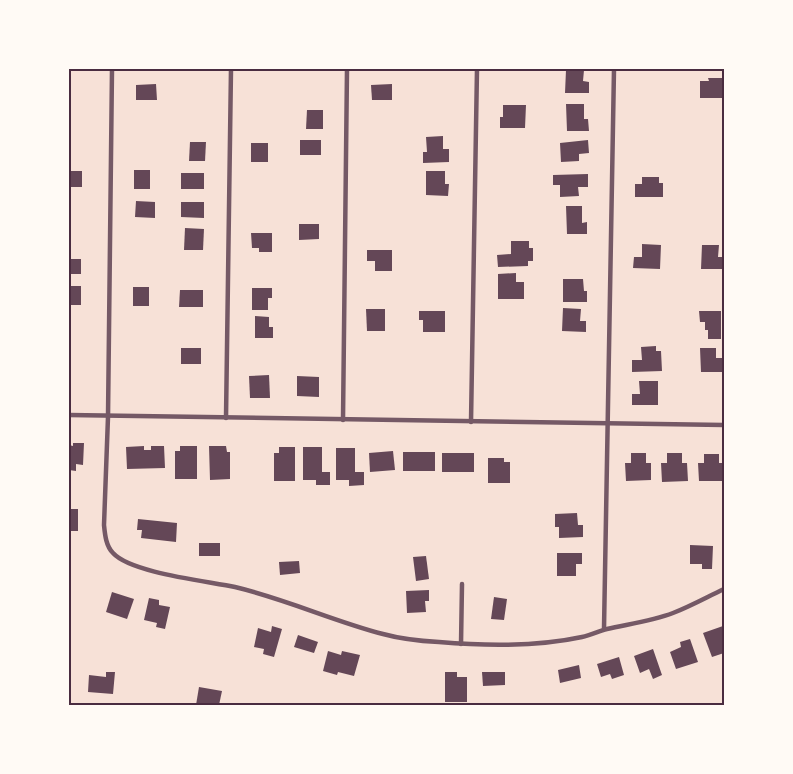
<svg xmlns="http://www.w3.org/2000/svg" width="793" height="774" viewBox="0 0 793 774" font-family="Commissioner,sans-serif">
  <rect width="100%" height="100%" fill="#f7e1d7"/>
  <g fill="#644757">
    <polygon points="566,70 584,70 583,81 589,82 589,93 565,93"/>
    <polygon points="708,78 724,78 724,98 700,98 700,81 709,81"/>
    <polygon points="156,84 157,100 136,100 136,85"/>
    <polygon points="392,84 392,100 372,100 371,85"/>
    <polygon points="566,104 584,104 584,119 588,119 589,131 567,131"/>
    <polygon points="503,105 526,105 525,128 500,128 500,117 503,117"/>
    <polygon points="307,110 323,110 323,129 306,129"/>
    <polygon points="443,136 443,149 449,149 449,162 423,163 423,152 427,152 426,137"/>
    <rect x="300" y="140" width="21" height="15"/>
    <polygon points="588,140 589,153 579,154 579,161 561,162 560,143"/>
    <polygon points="190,142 206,142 205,161 189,161"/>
    <rect x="251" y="143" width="17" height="19"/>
    <rect x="134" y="170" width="16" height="19"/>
    <rect x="69" y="171" width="13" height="16"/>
    <polygon points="426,171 445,171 445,184 449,184 448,196 426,195"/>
    <rect x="181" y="173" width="23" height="16"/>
    <polygon points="588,174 588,187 578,187 579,196 560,197 560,185 553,185 553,175"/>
    <polygon points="642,177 659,177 659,183 663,183 663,197 635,197 635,184 642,184"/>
    <polygon points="136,201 155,202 155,218 135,217"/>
    <polygon points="181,202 204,202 204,218 181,217"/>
    <polygon points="566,206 582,206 582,223 587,222 587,234 567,234"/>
    <polygon points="299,224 319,224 319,239 299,240"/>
    <polygon points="185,228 204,229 203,250 184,250"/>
    <polygon points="251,233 272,233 272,252 259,252 259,248 252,248"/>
    <polygon points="511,241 529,241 529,248 533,248 533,261 528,261 528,266 498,267 497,255 511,254"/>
    <polygon points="642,244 661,245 660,269 633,268 634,257 642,257"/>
    <polygon points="702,245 719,245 718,257 723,257 723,269 701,269"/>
    <polygon points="367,250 392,250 392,271 375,271 375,261 367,261"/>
    <rect x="69" y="259" width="12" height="15"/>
    <polygon points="516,273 516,282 524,282 524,299 498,299 498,274"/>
    <polygon points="563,279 583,279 584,291 587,291 587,302 563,302"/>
    <rect x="69" y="286" width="12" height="19"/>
    <rect x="133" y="287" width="16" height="19"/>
    <polygon points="252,288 272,288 272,298 268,298 268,310 252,310"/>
    <polygon points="180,290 203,290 203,307 179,307"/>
    <polygon points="563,308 581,309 580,321 586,321 586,332 562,331"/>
    <polygon points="366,309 385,309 385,331 367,331"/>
    <polygon points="419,311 445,311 445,332 423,332 423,320 419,320"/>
    <polygon points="699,311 721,311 721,339 708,339 708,330 705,330 705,322 700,322"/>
    <polygon points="255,316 269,317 269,327 273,327 273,338 255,338"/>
    <polygon points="656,346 656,351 661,351 662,371 632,372 632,360 642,360 641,347"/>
    <rect x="181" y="348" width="20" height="16"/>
    <polygon points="700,348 716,348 716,358 722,358 722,372 701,372"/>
    <polygon points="269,375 270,398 250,398 249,376"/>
    <polygon points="297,376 319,377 319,397 297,396"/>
    <polygon points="639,381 658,381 658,405 632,405 632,394 640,394"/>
    <polygon points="73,443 84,443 83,465 76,464 76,471 69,470 69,445 73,446"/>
    <polygon points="144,446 144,450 151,450 151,446 164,446 165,468 127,469 126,447"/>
    <polygon points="180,446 197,446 197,479 175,479 175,451 180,451"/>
    <polygon points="209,446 226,446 227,452 230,452 230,479 210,480"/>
    <polygon points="279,447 295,447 295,481 274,481 274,453 279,453"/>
    <polygon points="303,447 322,447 322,472 330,472 330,485 316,485 316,480 303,480"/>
    <polygon points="336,448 355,448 355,472 364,472 364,485 349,486 349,480 336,480"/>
    <polygon points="393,451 395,470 370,472 369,453"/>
    <rect x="403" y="452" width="32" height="19"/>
    <rect x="442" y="453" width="32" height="19"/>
    <polygon points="631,453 646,453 646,463 651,463 651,480 626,481 625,463 631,463"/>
    <polygon points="667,453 682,453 682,463 687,463 688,481 662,482 661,463 667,463"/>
    <polygon points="704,454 719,454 719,463 724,463 724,481 699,481 698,463 704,463"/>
    <polygon points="488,458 504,458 504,462 510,462 510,483 488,483"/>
    <rect x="69" y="509" width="9" height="22"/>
    <polygon points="577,513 578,525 583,525 583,537 559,538 559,527 555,527 555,514"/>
    <polygon points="138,519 177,523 176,542 141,538 142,530 137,530"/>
    <rect x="199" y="543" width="21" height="13"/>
    <polygon points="690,545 713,546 712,569 702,569 702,564 690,564"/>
    <polygon points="557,553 582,553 582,564 576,564 576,576 557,576"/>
    <polygon points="426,556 429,579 416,581 413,557"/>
    <polygon points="299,561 300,573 280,575 279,562"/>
    <polygon points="429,590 429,601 425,601 426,612 407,613 406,591"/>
    <polygon points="112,592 134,599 127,619 106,612"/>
    <polygon points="494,597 507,599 504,620 491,619"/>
    <polygon points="149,598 159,600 159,605 170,607 165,629 156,627 157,623 144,620"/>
    <polygon points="272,626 282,629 274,657 263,654 264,649 254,647 258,628 271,632"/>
    <polygon points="723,626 724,639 722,640 724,653 712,657 703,633"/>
    <polygon points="298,635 318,642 314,653 294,647"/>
    <polygon points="690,639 698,662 676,669 670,652 681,647 680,642"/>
    <polygon points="653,649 662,675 653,679 649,669 640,673 634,656"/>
    <polygon points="328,651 341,655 342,651 360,655 354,676 338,672 337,675 323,671"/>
    <polygon points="619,657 624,675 612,679 610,674 601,677 597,664"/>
    <polygon points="579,665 581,678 560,683 558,670"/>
    <polygon points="106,672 115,672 113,694 88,692 89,675 106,677"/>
    <polygon points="445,672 457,672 457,677 467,677 467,702 445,702"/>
    <polygon points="482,672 505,672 505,685 483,686"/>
    <polygon points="199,687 222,691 219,705 196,705"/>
  </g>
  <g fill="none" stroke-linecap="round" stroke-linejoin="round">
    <g stroke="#755966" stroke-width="4.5">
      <path d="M112 69 108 417 104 525C105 535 106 546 113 553 131 573 207 581 235 587 286 599 333 621 383 634 401 639 420 641 439 642 486 646 536 647 582 637 591 635 599 631 607 629 629 624 652 621 673 613 691 606 707 597 724 589"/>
      <polyline points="69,415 724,425"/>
      <polyline points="226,418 231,69"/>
      <polyline points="343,420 347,69"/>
      <polyline points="471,422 477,69"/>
      <polyline points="604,629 614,69"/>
      <polyline points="461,644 462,584"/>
    </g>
  </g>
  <rect width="793" height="774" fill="none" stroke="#fffaf5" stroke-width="140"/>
  <rect x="70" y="70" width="653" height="634" fill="none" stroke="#4a2c40" stroke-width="2"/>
</svg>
